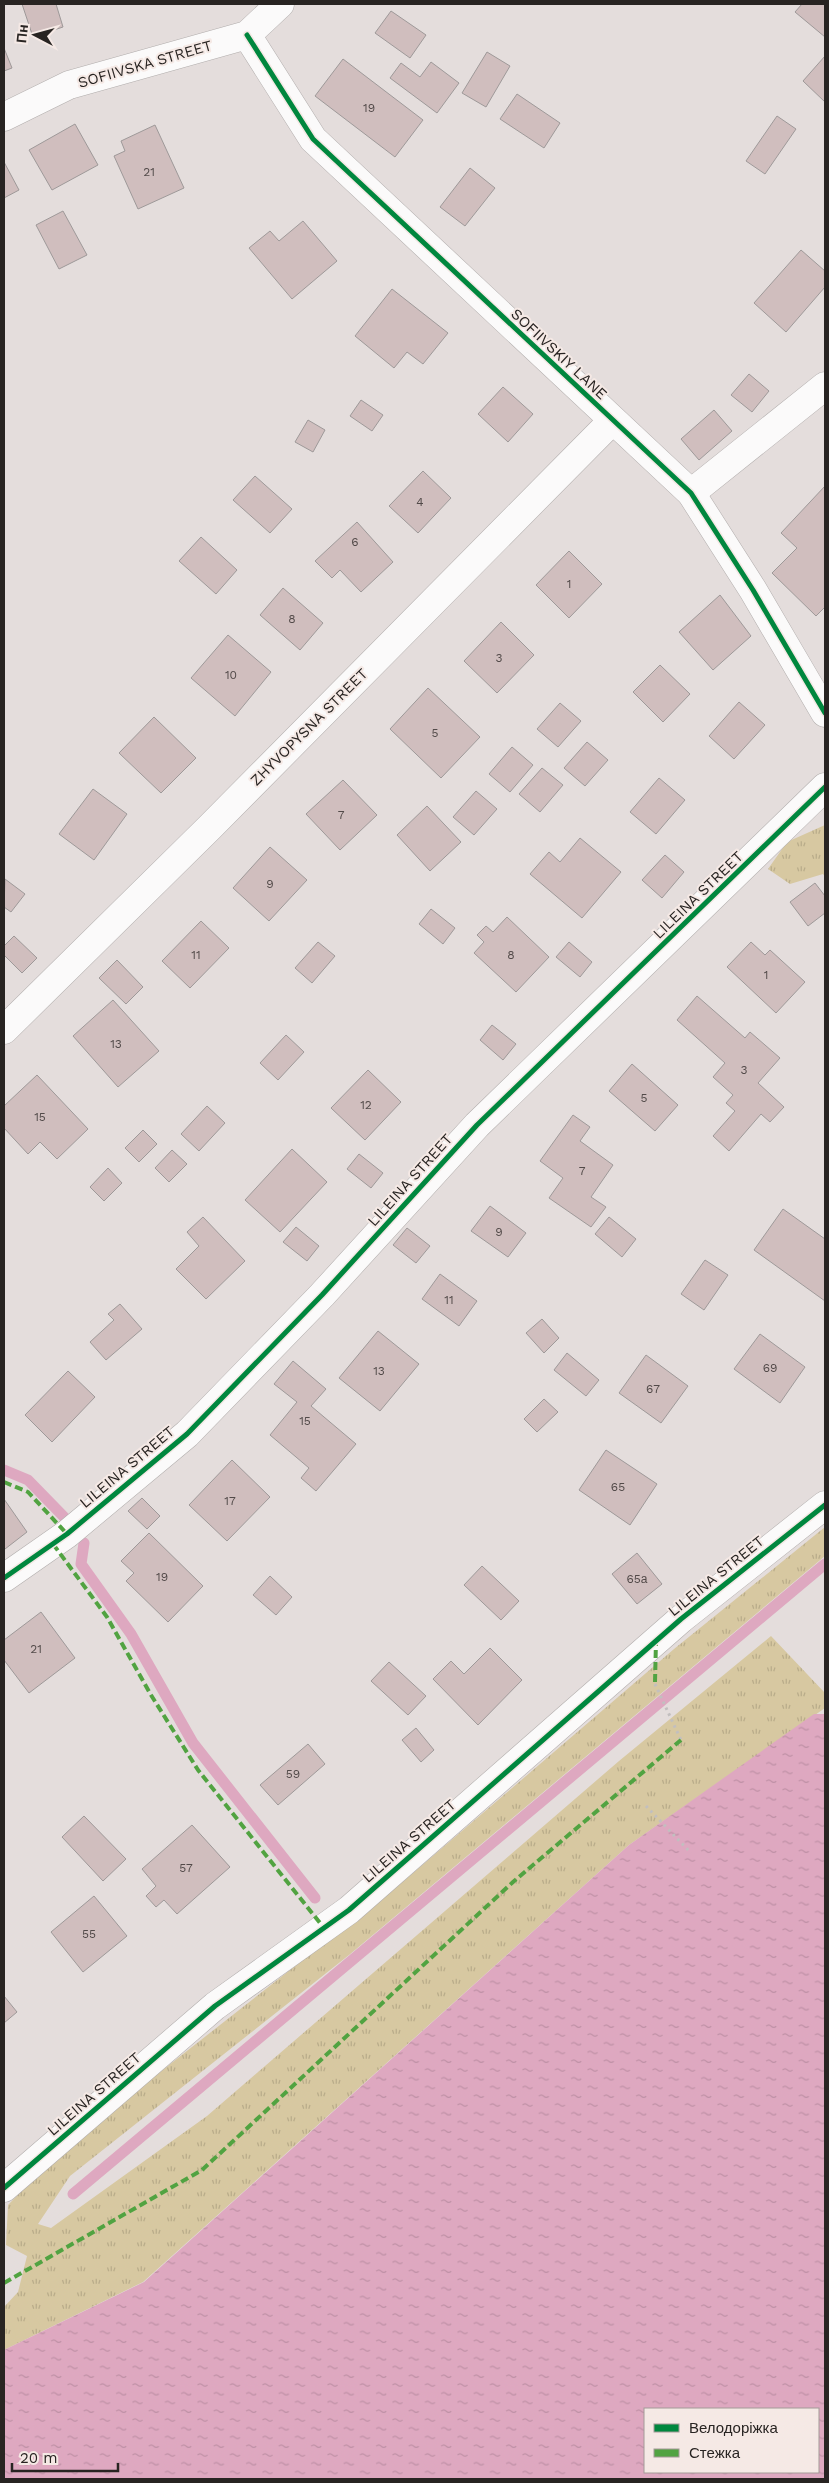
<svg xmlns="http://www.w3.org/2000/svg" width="829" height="2483" viewBox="0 0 829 2483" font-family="'Work Sans',sans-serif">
  <defs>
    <pattern id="grass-tufts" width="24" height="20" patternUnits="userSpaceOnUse" patternTransform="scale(1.25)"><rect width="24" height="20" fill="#d7c8a1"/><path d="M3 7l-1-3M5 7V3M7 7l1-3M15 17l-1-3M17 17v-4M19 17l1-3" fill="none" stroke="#b9ac8a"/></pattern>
    <pattern id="water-ripples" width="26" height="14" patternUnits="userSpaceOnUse" patternTransform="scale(1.25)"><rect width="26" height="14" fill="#dea8c0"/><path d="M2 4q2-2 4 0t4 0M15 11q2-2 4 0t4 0" fill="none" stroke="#be90a5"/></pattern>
  </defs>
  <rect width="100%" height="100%" fill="#e4dddc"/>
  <g fill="url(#grass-tufts)">
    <polygon points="825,825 825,877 823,874 790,884 768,869 787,842"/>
    <polygon points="825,1527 825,1556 349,1955 70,2176 38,2224 51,2228 207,2116 619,1761 771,1636 825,1693 825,1708 629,1845 143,2282 4,2350 4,2307 18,2292 27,2256 6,2245 8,2205 62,2149 406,1879 674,1649"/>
  </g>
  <path fill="url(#water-ripples)" fill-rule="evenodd" d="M814 1714H825V2479H4V2350L144 2282 629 1845ZM645 2409H818V2472H645Z"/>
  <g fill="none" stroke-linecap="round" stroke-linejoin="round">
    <g stroke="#dea8c0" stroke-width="11">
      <polyline points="4,1470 28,1480 67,1520"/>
      <polyline points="84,1543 81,1564 131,1634 193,1743 315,1898"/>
      <polyline points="73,2194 825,1564"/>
    </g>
  </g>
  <g fill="#d0bebe" stroke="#9e9999">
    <polygon points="22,4 56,4 63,27 33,37"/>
    <polygon points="802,4 825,4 825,37 795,12"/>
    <polygon points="391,11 426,35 410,58 375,33"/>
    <polygon points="4,48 12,68 4,71"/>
    <polygon points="487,52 510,66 486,107 462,93"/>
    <polygon points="825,56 825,102 803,81"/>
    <polygon points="343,59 423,120 395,157 315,96"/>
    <polygon points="431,62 459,83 437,113 390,78 401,63 420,77"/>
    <polygon points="517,94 560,123 544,148 500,119"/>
    <polygon points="777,116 796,129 765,174 746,161"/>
    <polygon points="75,124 98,165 52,190 29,150"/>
    <polygon points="155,125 184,188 138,209 114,156 125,151 121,141"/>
    <polygon points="4,162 19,190 4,198"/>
    <polygon points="470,168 495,188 465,226 440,207"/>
    <polygon points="63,211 87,255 59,269 36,225"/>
    <polygon points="303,221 337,261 292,299 249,248 270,231 279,241"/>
    <polygon points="801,250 825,271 825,287 786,332 754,303"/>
    <polygon points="392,289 448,333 423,364 407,352 394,368 355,336"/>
    <polygon points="749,374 769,391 752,412 731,395"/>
    <polygon points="503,387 533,414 508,442 478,414"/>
    <polygon points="361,400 383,415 372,431 350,416"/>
    <polygon points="714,410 732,431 699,460 681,439"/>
    <polygon points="308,420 325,430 313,452 295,442"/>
    <polygon points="423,471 451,498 418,533 389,506"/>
    <polygon points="255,476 292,509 270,533 233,500"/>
    <polygon points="825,486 825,607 816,616 772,573 797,548 781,533"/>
    <polygon points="357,522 393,562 361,592 340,570 332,578 315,561"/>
    <polygon points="201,537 237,570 216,594 179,561"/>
    <polygon points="569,551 602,584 569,618 536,585"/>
    <polygon points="283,588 323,623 300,650 260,615"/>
    <polygon points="720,595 751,636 713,670 679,632"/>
    <polygon points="501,622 534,655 497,693 464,661"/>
    <polygon points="228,635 271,672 235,716 191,678"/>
    <polygon points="660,665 690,694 663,722 633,692"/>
    <polygon points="428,688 480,737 441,778 390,729"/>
    <polygon points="739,702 765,725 734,759 709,736"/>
    <polygon points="560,703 581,721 558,747 537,729"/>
    <polygon points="154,717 196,758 161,793 119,753"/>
    <polygon points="587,742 608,760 585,786 564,768"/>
    <polygon points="512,747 533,765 510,792 489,774"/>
    <polygon points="542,768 563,785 540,812 519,794"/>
    <polygon points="659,778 685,800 656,834 630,812"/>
    <polygon points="343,780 377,815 340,850 306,814"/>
    <polygon points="93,789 127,814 94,860 59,834"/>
    <polygon points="476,791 497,809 474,835 453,817"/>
    <polygon points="427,806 461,842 430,871 397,835"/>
    <polygon points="580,838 621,872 582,918 530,874 549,852 560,862"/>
    <polygon points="270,847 307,880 269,921 233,888"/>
    <polygon points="665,855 684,872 662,898 642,880"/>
    <polygon points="5,879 25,894 11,912 4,907"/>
    <polygon points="815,883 825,896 825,913 808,926 790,902"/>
    <polygon points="431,909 455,928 443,944 419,924"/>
    <polygon points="507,917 549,957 516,992 474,953 484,942 477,935 486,926 493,932"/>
    <polygon points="201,921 229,948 190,988 162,961"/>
    <polygon points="14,936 37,958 22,973 4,955 4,946"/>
    <polygon points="318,942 335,956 312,983 295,968"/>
    <polygon points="569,942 592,962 580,977 556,957"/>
    <polygon points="751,942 765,955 770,950 805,982 776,1013 727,967"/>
    <polygon points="117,960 143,987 126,1004 99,978"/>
    <polygon points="697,996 745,1038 750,1032 780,1058 758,1083 784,1107 770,1122 761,1114 729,1151 713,1136 735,1111 726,1103 733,1095 713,1077 725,1063 677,1020"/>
    <polygon points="113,1000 159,1051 118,1087 73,1036"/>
    <polygon points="492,1025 516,1044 503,1060 480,1040"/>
    <polygon points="286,1035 304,1052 278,1080 260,1063"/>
    <polygon points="632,1064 678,1105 655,1131 609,1091"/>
    <polygon points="368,1070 401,1102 365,1140 331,1108"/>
    <polygon points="37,1075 88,1129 57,1159 40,1142 28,1154 4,1128 4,1106"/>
    <polygon points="207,1106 225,1123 199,1151 181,1134"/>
    <polygon points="573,1115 590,1127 580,1141 613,1165 591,1197 606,1207 591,1227 549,1198 563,1178 540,1161"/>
    <polygon points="143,1130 157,1144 139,1162 125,1148"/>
    <polygon points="292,1149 327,1182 280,1232 245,1200"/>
    <polygon points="172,1150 187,1164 169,1182 155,1168"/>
    <polygon points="359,1154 383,1173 371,1188 347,1169"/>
    <polygon points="108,1168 122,1183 104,1201 90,1187"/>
    <polygon points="490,1206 526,1233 508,1257 471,1231"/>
    <polygon points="783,1209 825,1239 825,1301 754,1250"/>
    <polygon points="203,1217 245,1261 206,1299 176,1269 199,1246 187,1232"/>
    <polygon points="609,1217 636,1239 622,1257 595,1234"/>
    <polygon points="296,1227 319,1246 307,1261 283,1242"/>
    <polygon points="407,1228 430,1246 416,1263 393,1245"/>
    <polygon points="705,1260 728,1275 704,1310 681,1294"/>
    <polygon points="440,1274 477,1301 459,1326 422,1299"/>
    <polygon points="120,1304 142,1329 106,1360 90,1342 114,1320 108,1314"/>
    <polygon points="542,1319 559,1338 544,1353 526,1333"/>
    <polygon points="378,1331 419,1364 380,1411 339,1378"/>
    <polygon points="760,1334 805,1367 780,1403 734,1369"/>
    <polygon points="567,1353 599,1380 586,1396 554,1370"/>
    <polygon points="646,1355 688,1386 661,1423 619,1393"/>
    <polygon points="293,1361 326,1389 311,1406 356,1444 316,1491 301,1478 309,1468 270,1435 297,1402 274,1384"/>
    <polygon points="68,1371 95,1397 52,1442 25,1415"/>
    <polygon points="544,1399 558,1412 537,1432 524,1419"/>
    <polygon points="606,1450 657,1484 630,1525 579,1490"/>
    <polygon points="232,1460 270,1497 227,1541 189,1505"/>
    <polygon points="142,1498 160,1516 147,1529 128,1511"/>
    <polygon points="4,1499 27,1532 5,1549 4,1547"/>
    <polygon points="149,1533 203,1586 168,1622 126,1581 134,1573 121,1561"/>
    <polygon points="637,1553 662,1584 637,1604 612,1574"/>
    <polygon points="482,1566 519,1601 501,1620 464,1585"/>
    <polygon points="270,1576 292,1597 276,1615 253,1595"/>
    <polygon points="41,1612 75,1658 29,1693 4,1660 4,1640"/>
    <polygon points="490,1648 522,1680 478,1725 433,1679 451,1661 464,1674"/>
    <polygon points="389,1662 426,1696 408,1715 371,1681"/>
    <polygon points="416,1728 434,1750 421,1762 402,1740"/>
    <polygon points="308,1744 325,1764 278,1805 260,1785"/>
    <polygon points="84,1816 126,1859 103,1881 62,1837"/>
    <polygon points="192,1825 230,1867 177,1914 164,1900 156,1907 146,1896 156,1886 142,1869"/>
    <polygon points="94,1896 127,1936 83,1972 51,1932"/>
    <polygon points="4,1996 17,2012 4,2023"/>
  </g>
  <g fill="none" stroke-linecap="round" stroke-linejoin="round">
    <g stroke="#b1adac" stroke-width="29">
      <g id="street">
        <polyline points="247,35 313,139 691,493 753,590 825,713"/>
        <polyline points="4,117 69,85 247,35 280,4"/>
        <polyline points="691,493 825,386"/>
        <polyline points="4,1030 210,827 612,421"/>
        <polyline points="4,1578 67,1534 187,1434 322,1295 477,1125 825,787"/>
        <polyline points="4,2188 215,2006 349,1910 681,1619 825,1505"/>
      </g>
    </g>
    <g stroke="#c2bfbf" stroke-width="3" stroke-dasharray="2.5 4" stroke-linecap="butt">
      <polyline points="655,1684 681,1740"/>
      <polyline points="646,1806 691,1853"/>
    </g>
    <use href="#street" stroke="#fbfafa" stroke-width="28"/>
    <g stroke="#51a341" stroke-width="4" stroke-dasharray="8 4" stroke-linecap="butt">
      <polyline points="4,1482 28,1492 67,1534"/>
      <polyline points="53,1544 107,1617 151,1695 198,1770 324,1928"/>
      <polyline points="655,1682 656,1641"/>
      <polyline points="4,2283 202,2170 513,1882 681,1740"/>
    </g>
    <g stroke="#f5e9e5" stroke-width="8">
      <g id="cycleway">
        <polyline points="247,35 313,139 691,493 753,590 825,713"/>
        <polyline points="4,1578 67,1534 187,1434 322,1295 477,1125 825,787"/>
        <polyline points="4,2188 215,2006 349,1910 681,1619 825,1505"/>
      </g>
    </g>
    <use href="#cycleway" stroke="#00873e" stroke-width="5"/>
  </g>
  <g text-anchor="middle" stroke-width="4" stroke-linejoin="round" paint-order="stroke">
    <g font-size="12" fill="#524a49">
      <text x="369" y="112">19</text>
      <text x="149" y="176">21</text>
      <text x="420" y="506">4</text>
      <text x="355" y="546">6</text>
      <text x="569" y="588">1</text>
      <text x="292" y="623">8</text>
      <text x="499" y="662">3</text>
      <text x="231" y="679">10</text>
      <text x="435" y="737">5</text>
      <text x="341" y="819">7</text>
      <text x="270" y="888">9</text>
      <text x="196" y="959">11</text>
      <text x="511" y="959">8</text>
      <text x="766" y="979">1</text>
      <text x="116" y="1048">13</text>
      <text x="744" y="1074">3</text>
      <text x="644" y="1102">5</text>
      <text x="366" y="1109">12</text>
      <text x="40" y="1121">15</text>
      <text x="582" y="1175">7</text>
      <text x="499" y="1236">9</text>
      <text x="449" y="1304">11</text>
      <text x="770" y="1372">69</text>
      <text x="379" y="1375">13</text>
      <text x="653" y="1393">67</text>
      <text x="305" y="1425">15</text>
      <text x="618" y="1491">65</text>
      <text x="230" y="1505">17</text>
      <text x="162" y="1581">19</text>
      <text x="637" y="1583">65а</text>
      <text x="36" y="1653">21</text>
      <text x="293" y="1778">59</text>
      <text x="186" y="1872">57</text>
      <text x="89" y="1938">55</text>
    </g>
    <g font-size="15" fill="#282422" stroke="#f5e9e5">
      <text transform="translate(145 64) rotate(-16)" y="5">SOFIIVSKA STREET</text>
      <text transform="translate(559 354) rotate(43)" y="5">SOFIIVSKIY LANE</text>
      <text transform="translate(309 727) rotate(-45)" y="5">ZHYVOPYSNA STREET</text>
      <text transform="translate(698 895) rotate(-44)" y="5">LILEINA STREET</text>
      <text transform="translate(410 1180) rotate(-48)" y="5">LILEINA STREET</text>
      <text transform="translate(127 1467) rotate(-40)" y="5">LILEINA STREET</text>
      <text transform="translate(716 1576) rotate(-39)" y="5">LILEINA STREET</text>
      <text transform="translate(409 1841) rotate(-41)" y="5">LILEINA STREET</text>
      <text transform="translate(94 2094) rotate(-41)" y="5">LILEINA STREET</text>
    </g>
  </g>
  <rect width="829" height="2483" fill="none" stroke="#282422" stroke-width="10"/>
  <rect x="644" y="2408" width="175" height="65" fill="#f5e9e5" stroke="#a39a97"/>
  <rect x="654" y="2424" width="25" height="8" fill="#00873e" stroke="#a39a97"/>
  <text x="689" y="2433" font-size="15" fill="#282422">Велодоріжка</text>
  <rect x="654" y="2449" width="25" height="8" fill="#51a341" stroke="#a39a97"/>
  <text x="689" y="2458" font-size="15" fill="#282422">Стежка</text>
  <g transform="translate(35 35) rotate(276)" stroke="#f5e9e5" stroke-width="4" paint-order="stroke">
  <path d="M0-4L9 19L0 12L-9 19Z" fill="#282422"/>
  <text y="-8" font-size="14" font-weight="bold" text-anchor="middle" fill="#282422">Пн</text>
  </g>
  <path d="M12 2463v8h106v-8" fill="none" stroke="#282422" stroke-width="2.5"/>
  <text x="20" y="2463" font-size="15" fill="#282422" stroke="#f5e9e5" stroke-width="4" paint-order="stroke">20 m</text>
</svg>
